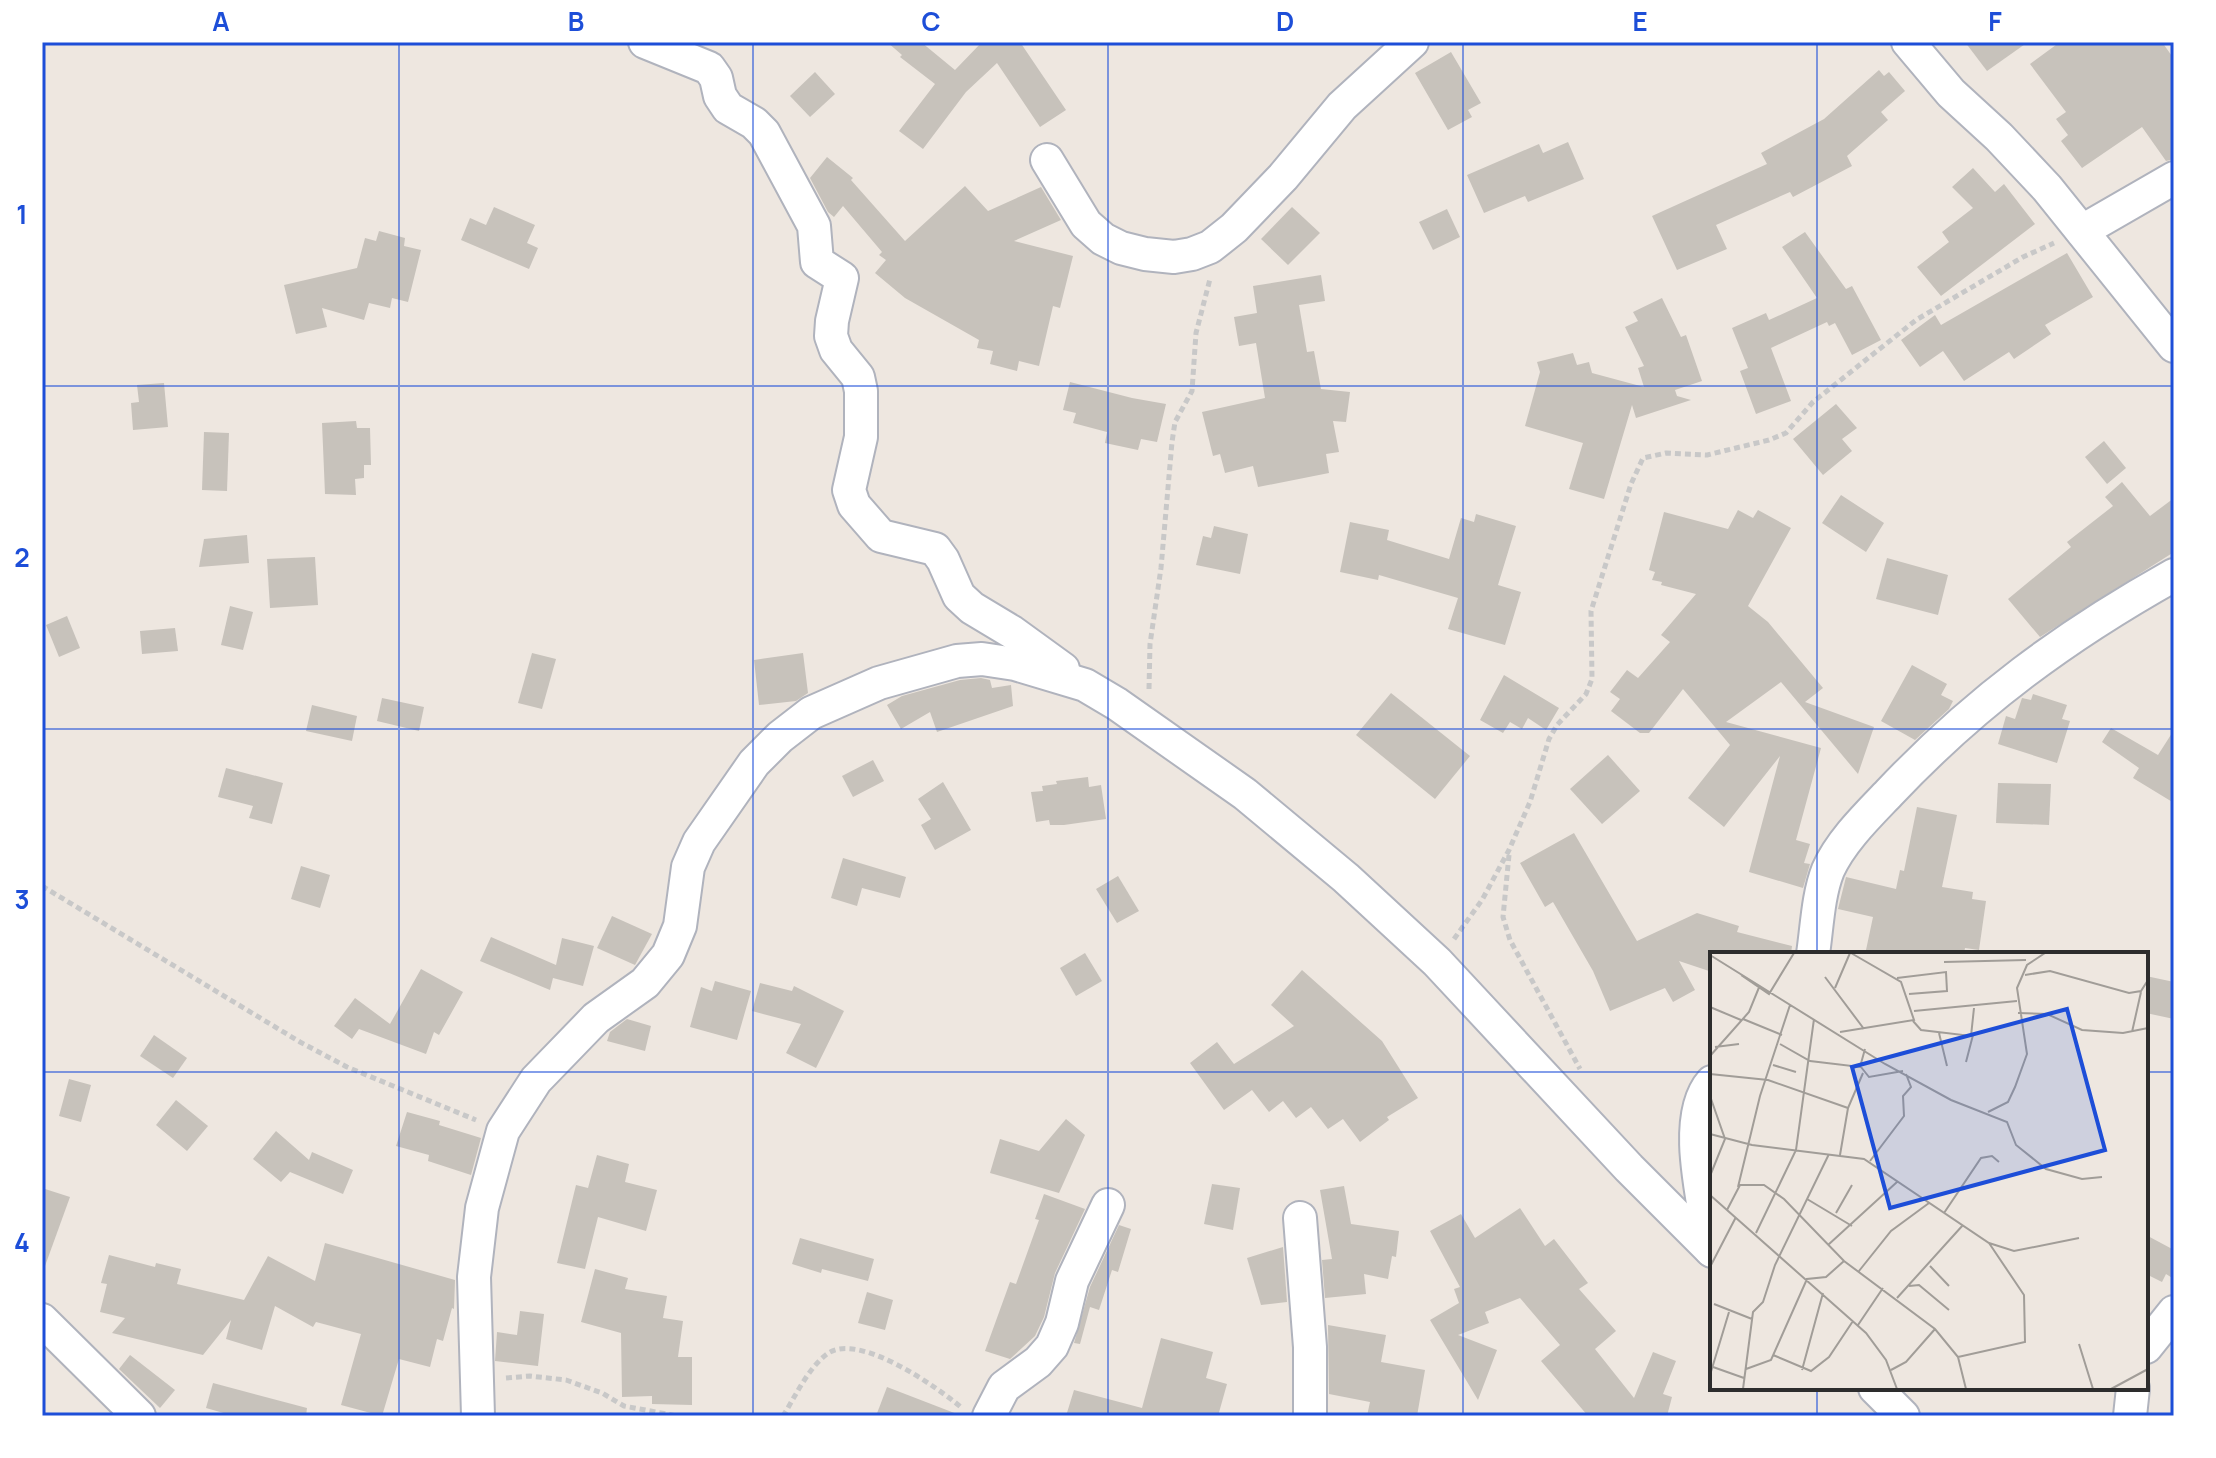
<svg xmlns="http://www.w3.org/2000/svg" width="2216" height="1458" viewBox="0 0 2216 1458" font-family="Manrope,sans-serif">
  <rect width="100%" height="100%" fill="#eee7e0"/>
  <g fill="#c7c2bb">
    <polygon points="887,42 921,42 955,70 982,42 1020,42 1066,110 1040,127 997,63 966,92 923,149 899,131 935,84 900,57 902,55"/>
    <polygon points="1965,42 2028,42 1987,71"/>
    <polygon points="2060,42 2162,42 2174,59 2174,159 2166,161 2142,127 2082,168 2061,141 2068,135 2056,119 2066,112 2030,64"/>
    <polygon points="1451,52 1481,103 1468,110 1472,117 1448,130 1415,73"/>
    <polygon points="1879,70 1884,76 1889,72 1905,91 1881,112 1888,120 1847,156 1852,166 1793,197 1790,192 1716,225 1727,249 1677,270 1652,216 1767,164 1761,153 1824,119"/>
    <polygon points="815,72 835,94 810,117 790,96"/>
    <polygon points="1568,142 1584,179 1528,202 1525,196 1484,213 1467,175 1539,144 1543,153"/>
    <polygon points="827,157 853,178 851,180 905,241 965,186 988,211 1041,187 1061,220 1014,241 1073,256 1060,308 1053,306 1039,366 1019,361 1017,371 990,364 993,351 977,348 979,340 905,298 875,273 886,260 879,255 882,252 843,206 834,217 828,212 810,178"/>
    <polygon points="1973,168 1995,192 2004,184 2035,224 1941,296 1917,267 1949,242 1942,232 1973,208 1952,187"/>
    <polygon points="494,207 535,225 527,243 538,248 529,269 461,240 470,218 486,225"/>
    <polygon points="1292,207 1320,233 1288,265 1261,239"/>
    <polygon points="1447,209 1460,237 1433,250 1419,222"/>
    <polygon points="379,231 405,238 404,246 421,250 408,302 392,298 390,308 369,303 364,320 322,308 327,327 296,334 284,285 357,268 365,238 376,241"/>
    <polygon points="1805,232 1846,289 1852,286 1881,340 1852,355 1835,323 1829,326 1827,322 1771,348 1791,401 1756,414 1740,371 1748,368 1732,328 1766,313 1769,320 1817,298 1782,247"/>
    <polygon points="2067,253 2093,297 2045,325 2051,334 2014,359 2009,352 1964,381 1943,351 1920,367 1901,340 1935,315 1941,325"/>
    <polygon points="1321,275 1325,301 1299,305 1307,352 1314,351 1321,389 1350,392 1346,422 1333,421 1339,452 1326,454 1329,473 1258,487 1253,466 1225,473 1220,454 1213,456 1202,412 1265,398 1256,343 1239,346 1234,317 1257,313 1253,286"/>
    <polygon points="1662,298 1681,337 1686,335 1702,381 1675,390 1677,396 1691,400 1636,418 1632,405 1604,499 1569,489 1583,443 1525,426 1540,372 1537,362 1573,353 1577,365 1589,362 1592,373 1644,387 1638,368 1644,366 1625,327 1638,321 1633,312"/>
    <polygon points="1070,382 1132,398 1166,404 1157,442 1141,439 1138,450 1105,443 1107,432 1073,423 1076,413 1063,410"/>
    <polygon points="164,383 168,427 133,430 131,403 139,402 137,385"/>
    <polygon points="1836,404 1857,428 1842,439 1852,451 1823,475 1793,439"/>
    <polygon points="356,421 357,428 370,428 371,465 364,465 364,478 355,479 356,495 325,494 322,423"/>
    <polygon points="204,432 229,433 227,491 202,490"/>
    <polygon points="2104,441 2126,468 2107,484 2085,457"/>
    <polygon points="2122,482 2150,516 2174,498 2174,552 2040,637 2008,599 2071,547 2067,542 2113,506 2105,497"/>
    <polygon points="1841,495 1884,523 1866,552 1822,523"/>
    <polygon points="1738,510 1753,518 1758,510 1791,528 1748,606 1768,622 1823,688 1805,702 1874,727 1858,774 1781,682 1726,722 1821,748 1796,840 1810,844 1804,863 1810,864 1803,888 1749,872 1780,756 1724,827 1688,798 1730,745 1683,689 1649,733 1640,733 1611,711 1620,699 1610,692 1627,670 1638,678 1670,642 1661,635 1696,594 1661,585 1662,582 1652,580 1655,572 1649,570 1664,512 1728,529"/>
    <polygon points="1476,514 1516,526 1498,585 1521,592 1505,645 1448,629 1458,598 1379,575 1378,580 1340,572 1350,522 1389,530 1387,540 1449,559 1461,518 1474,522"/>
    <polygon points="1214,526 1248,534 1240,574 1196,565 1203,536 1211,538"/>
    <polygon points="247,535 249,563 199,567 204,539"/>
    <polygon points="315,557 318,605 270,608 267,559"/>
    <polygon points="1887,558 1948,575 1938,615 1876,599"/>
    <polygon points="230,606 253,612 243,650 221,645"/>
    <polygon points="67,616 80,648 59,657 46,625"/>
    <polygon points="175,628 178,651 142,654 140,631"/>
    <polygon points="532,653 556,659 542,709 518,703"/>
    <polygon points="803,653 808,693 796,701 759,705 754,660"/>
    <polygon points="1912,665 1947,684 1941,695 1953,701 1949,709 1915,740 1881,721"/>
    <polygon points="1504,675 1559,708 1546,730 1528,718 1522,729 1510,722 1503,733 1480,720"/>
    <polygon points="981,678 990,680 992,688 1011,685 1013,706 937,732 930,712 901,729 887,705 902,696 960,680"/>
    <polygon points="1391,693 1470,756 1435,799 1356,735"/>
    <polygon points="2033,694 2067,705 2062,719 2070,721 2057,763 1998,744 2006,716 2015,719 2022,698 2031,700"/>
    <polygon points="382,698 424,707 419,731 377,721"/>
    <polygon points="312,705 357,716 352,741 306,731"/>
    <polygon points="2111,728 2158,755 2174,730 2174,803 2133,778 2139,768 2102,742"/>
    <polygon points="1608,755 1640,791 1602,824 1570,789"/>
    <polygon points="873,760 884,781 853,797 842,776"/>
    <polygon points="226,768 283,783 272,824 249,818 253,806 218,797"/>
    <polygon points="1088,777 1089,787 1101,785 1106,819 1064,825 1050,825 1049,820 1036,822 1031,792 1043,791 1042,786 1057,784 1056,781"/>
    <polygon points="943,782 971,830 935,850 921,825 931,819 918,799"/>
    <polygon points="1998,783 2051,784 2049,825 1996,823"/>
    <polygon points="1917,807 1957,815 1942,887 1973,892 1972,899 1986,901 1979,950 1965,948 1964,954 1884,954 1866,950 1873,917 1838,909 1846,877 1896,889 1900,870 1904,871"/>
    <polygon points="1574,833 1637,941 1697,913 1739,926 1737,932 1792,946 1791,954 1712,954 1712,972 1679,961 1695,990 1673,1002 1665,988 1610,1011 1593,971 1553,902 1545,907 1520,863"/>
    <polygon points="843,858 906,877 900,898 862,888 857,906 831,898"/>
    <polygon points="301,866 330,875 320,908 291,899"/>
    <polygon points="1118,876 1139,911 1117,923 1096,889"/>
    <polygon points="612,916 652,934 635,965 597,948"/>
    <polygon points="491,937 556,965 562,938 594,946 583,986 553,978 550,990 480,961"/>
    <polygon points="1085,953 1102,981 1076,996 1060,968"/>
    <polygon points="421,969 463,992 439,1035 434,1032 426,1054 359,1029 352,1039 334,1026 355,998 390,1024"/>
    <polygon points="1302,970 1382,1041 1418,1098 1387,1117 1389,1120 1360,1142 1343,1119 1328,1129 1311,1107 1296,1118 1283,1101 1269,1112 1252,1090 1224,1110 1190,1063 1217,1042 1234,1064 1294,1026 1271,1005"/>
    <polygon points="2146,976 2174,982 2174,1019 2146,1013"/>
    <polygon points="715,981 751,991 737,1040 690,1027 701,987 712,991"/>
    <polygon points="760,983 792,991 794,986 844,1011 816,1068 786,1053 801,1024 752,1011"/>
    <polygon points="627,1019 651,1026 645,1051 607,1041 610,1032"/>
    <polygon points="154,1035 187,1058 173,1078 140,1056"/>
    <polygon points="69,1079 91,1085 81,1122 59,1116"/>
    <polygon points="176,1100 208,1126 187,1151 156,1125"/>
    <polygon points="407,1112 440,1121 439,1125 481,1138 471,1175 428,1161 429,1155 396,1146"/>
    <polygon points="1066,1119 1085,1135 1059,1193 990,1173 1000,1139 1039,1151"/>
    <polygon points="276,1131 309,1160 312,1152 353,1170 343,1194 290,1172 281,1182 253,1159"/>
    <polygon points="597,1155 629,1164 625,1182 657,1190 646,1231 598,1217 585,1269 557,1263 576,1185 588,1188"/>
    <polygon points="1212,1184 1240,1188 1233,1230 1204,1224"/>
    <polygon points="1344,1186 1351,1224 1399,1231 1396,1257 1392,1256 1388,1279 1364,1274 1366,1294 1325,1298 1322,1260 1332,1259 1320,1190"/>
    <polygon points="42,1188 70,1197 45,1266 42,1266"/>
    <polygon points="1044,1194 1085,1209 1055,1273 1044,1317 1035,1336 1010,1359 985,1351 1010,1282 1016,1284 1039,1220 1035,1219"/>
    <polygon points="1520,1208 1545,1246 1554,1239 1588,1283 1579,1289 1616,1331 1595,1349 1634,1398 1653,1352 1676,1361 1663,1394 1672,1397 1667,1416 1588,1416 1541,1361 1560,1345 1520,1298 1485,1312 1489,1323 1458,1335 1497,1350 1478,1400 1430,1320 1459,1303 1454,1289 1460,1287 1430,1231 1461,1214 1475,1238"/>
    <polygon points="1119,1225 1131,1229 1118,1272 1112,1270 1099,1310 1090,1307 1080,1344 1074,1343 1090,1287"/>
    <polygon points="2146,1235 2174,1250 2174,1279 2166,1274 2162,1282 2146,1274"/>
    <polygon points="800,1238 874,1259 868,1281 822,1269 821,1273 792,1264"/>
    <polygon points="325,1243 455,1280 454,1309 452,1308 443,1341 437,1339 430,1367 399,1359 382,1416 341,1405 361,1334 316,1322 313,1327 275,1306 262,1350 226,1339 231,1320 203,1355 112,1333 125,1318 100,1312 107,1284 101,1283 109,1255 155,1267 156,1263 181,1269 177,1284 244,1300 268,1256 315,1281"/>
    <polygon points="1283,1247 1287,1302 1261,1305 1247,1258"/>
    <polygon points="595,1269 628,1278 625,1289 667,1296 663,1318 683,1321 678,1357 692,1357 692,1405 652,1404 652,1396 622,1397 621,1333 581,1322"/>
    <polygon points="867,1292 893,1300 885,1330 858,1323"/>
    <polygon points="520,1311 544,1314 538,1366 495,1361 497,1332 517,1335"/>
    <polygon points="1328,1325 1386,1335 1381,1362 1425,1370 1417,1416 1367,1416 1370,1402 1329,1394"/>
    <polygon points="1161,1338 1213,1352 1206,1378 1227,1384 1218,1416 1066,1416 1074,1390 1142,1408"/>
    <polygon points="130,1355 175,1390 160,1408 119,1369"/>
    <polygon points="213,1383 307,1408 306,1416 234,1416 206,1408"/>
    <polygon points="887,1387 957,1414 956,1416 876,1416"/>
  </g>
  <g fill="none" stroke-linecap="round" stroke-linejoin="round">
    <g stroke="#b0b3bd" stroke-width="36">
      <g id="minor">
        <polyline points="645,42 709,68 716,78 720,96 728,108 754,123 764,133 814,226 817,262 842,278 832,321 831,336 836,350 858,377 861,391 861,437 849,490 854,505 881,536 935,549 943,560 959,596 972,608 1012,632 1063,669"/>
        <polyline points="1908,42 1951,93 1999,137 2047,188 2174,346"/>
        <polyline points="1047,160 1086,224 1103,239 1121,248 1145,254 1174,257 1192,254 1210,247 1234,228 1283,177 1342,106 1412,42"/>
        <polyline points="2082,231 2174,178"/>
        <path d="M1813 954C1817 927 1818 895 1828 870 1841 841 1868 815 1889 793 1975 702 2065 636 2174 575"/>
        <polyline points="1300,1218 1310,1347 1310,1416"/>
        <path d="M1711 1250C1705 1205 1680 1118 1712 1082"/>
        <polyline points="42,1320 139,1416"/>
        <polyline points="2146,1347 2174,1312"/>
        <polyline points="1875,1388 1903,1416"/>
        <polyline points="478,1416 474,1277 482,1208 503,1131 536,1080 596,1018 645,983 668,955 680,926 688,867 699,842 754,763 780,737 811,713 879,683 957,661 982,659 1015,664 1085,685 1117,704 1245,794 1346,878 1437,962 1629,1168 1712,1251"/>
        <polyline points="989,1416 1004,1387 1038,1362 1052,1346 1062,1323 1072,1281 1108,1205"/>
        <polyline points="2130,1416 2133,1388"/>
      </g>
    </g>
    <g stroke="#c8c8c8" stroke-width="5" stroke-dasharray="6 4" stroke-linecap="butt">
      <polyline points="1149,689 1150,644 1161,568 1172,442 1175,422 1192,391 1196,333 1210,279"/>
      <polyline points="1509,855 1503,917 1510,940 1580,1069"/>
      <polyline points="42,886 300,1042 347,1067 476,1120"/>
      <polyline points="1454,939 1482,900 1509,850 1530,802 1549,739 1557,725 1586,694 1592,679 1591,611 1631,484 1643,458 1666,453 1707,455 1769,440 1786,433 1813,402 1916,320 2023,257 2054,243"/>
      <polyline points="506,1378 530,1376 566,1380 602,1393 624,1406 677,1416"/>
      <path d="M783 1416C795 1397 808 1368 827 1354 858 1331 937 1387 962 1408"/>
    </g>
    <use href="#minor" stroke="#fff" stroke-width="32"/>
  </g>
  <path fill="none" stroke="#1d4ed8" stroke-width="2" stroke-opacity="0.55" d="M399 42V1416M753 42V1416M1108 42V1416M1463 42V1416M1817 42V954M42 386H2174M42 729H2174M42 1072H1712M2146 1072H2174M1817 1388V1416"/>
  <g transform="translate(1710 952)">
    <rect width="438" height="438" fill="#eee7e0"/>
    <path fill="none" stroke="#a19d98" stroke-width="2" d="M0 3 175 112 241 148 297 170 306 193 336 217 372 227 392 225M234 10 316 8M31 23 59 42 84 1M315 23 340 19 419 41 431 39 438 28M115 25 154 77M187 26 236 20 237 39 199 42M125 36 140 1M0 55 31 68M204 59 307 49M308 61 337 62 372 78 413 81 438 76M33 67 72 83M203 69 211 78 261 84 264 56M130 80 204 68 191 30 141 1M422 80 431 40M229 81 237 114M70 92 100 109 150 115 155 97M5 95 29 92M0 104 39 60 50 33M256 110 263 83M63 113 86 120M151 115 159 125 193 119M0 122 58 128 138 156M0 144 15 187 0 224M278 160 298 150 305 135 317 102 307 36 317 13 335 1M0 182 42 193 154 207 279 291 304 299 369 286M130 203 138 156 153 121M160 209 194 164 193 144 201 135 196 122M28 235 50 144 80 53M0 243 156 381 176 408 187 437M97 247 142 274M17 258 30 233H54L74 247 134 309 225 377 248 405 256 437M126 261 142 233M234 261 271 206 282 204 289 210M46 281 86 198 104 67M118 293 187 230M220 314 239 334M0 315 26 265M149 319 181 279 219 251M199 334 209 333 239 358M187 346 253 273M4 352 42 367M148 373 173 336M369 392 383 437M63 403 101 419 119 405 143 369M248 405 315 390 314 343 279 291M3 415 34 426M36 417 61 408 97 327 116 325 134 309M92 418 113 341M181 418 196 410 225 377M0 423 19 360M33 437 43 360 53 350 65 313 119 202M401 437 438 417"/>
    <path fill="#1d4ed8" fill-opacity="0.15" stroke="#1d4ed8" stroke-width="4" d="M357 57 395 198 180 256 142 115Z"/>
    <rect width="438" height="438" fill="none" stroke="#2d2d2d" stroke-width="4"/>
  </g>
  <rect width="2216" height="1458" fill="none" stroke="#ffffff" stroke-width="88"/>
  <rect x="44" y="44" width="2128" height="1370" fill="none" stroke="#1d4ed8" stroke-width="3"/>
  <g font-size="26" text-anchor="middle" font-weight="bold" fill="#1d4ed8">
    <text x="221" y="31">A</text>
    <text x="576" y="31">B</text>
    <text x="931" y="31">C</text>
    <text x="1285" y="31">D</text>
    <text x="1640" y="31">E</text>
    <text x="1995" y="31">F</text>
    <text x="22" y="224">1</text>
    <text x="22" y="567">2</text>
    <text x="22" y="909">3</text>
    <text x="22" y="1252">4</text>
  </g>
</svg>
